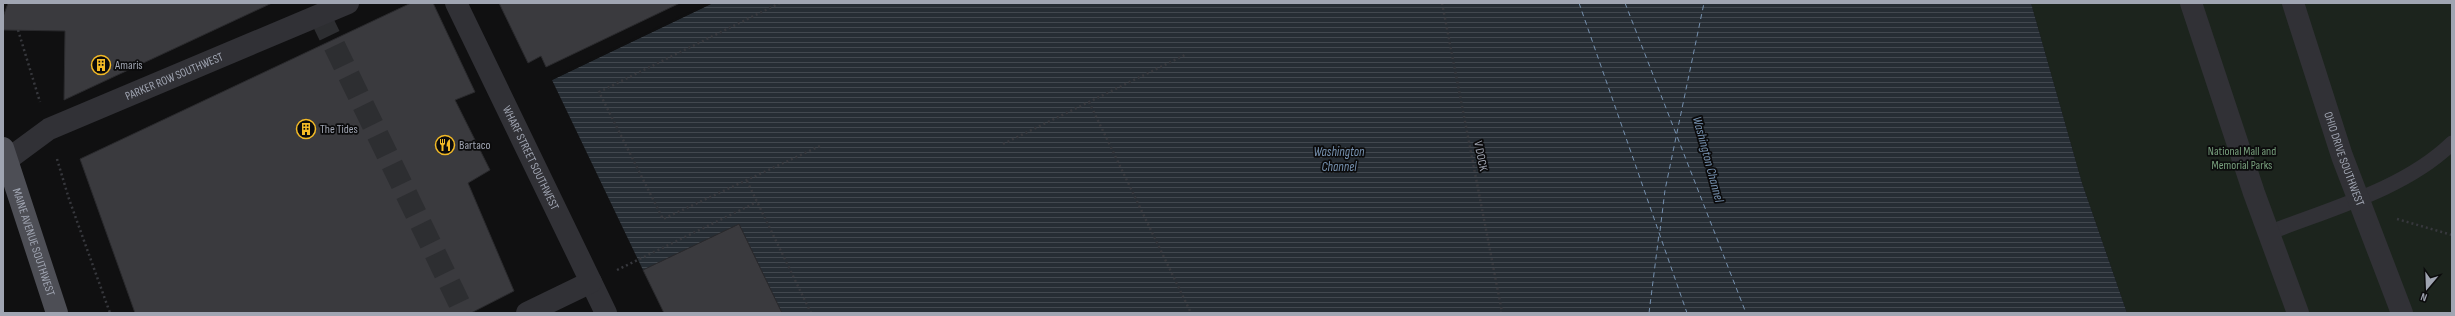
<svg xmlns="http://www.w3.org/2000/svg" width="2455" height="316" viewBox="0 0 2455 316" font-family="'Sofia Sans Condensed',sans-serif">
  <defs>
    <pattern id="water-rules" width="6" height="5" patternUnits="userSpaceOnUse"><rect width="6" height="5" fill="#262d34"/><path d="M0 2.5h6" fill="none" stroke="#42484f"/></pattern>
  </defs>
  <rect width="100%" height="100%" fill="#101011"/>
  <polygon fill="#1c241d" points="2031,3 2452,3 2452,313 2127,313 2082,183"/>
  <polygon fill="url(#water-rules)" points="713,3 2031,3 2082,183 2127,313 782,313 739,224 643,270 552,80"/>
  <polygon fill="#101011" points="708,3 713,3 552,80 551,78"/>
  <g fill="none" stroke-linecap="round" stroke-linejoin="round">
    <g stroke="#7691af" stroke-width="1" stroke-dasharray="5 4" stroke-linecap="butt">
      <polyline points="1579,3 1687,313"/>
      <polyline points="1625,3 1746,313"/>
      <polyline points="1660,231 1665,190 1704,3"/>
      <polyline points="1649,313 1659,234"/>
    </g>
  </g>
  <g fill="#3a3a3e" stroke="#2a2a2d">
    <polygon points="8,3 272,3 64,100 65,31 3,30 3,17"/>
    <polygon points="411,3 433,3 475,92 455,100 490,170 468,183 514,291 471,313 135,313 80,159"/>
    <polygon points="499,3 680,3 546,67 541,56 528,63"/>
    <polygon points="739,224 782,313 664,313 643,270"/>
  </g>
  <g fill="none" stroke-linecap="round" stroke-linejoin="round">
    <polyline stroke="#2d2e31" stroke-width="22" stroke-dasharray="22 11" stroke-linecap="butt" points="320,16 464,313"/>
    <g stroke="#37383d" stroke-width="2.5" stroke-dasharray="2 3" stroke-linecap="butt">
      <polyline points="780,3 599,92 663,219 820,146"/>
      <polyline points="1442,3 1502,312 1500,313"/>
      <polyline points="18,30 40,102"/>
      <polyline points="1089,102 1191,313"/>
      <polyline points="1003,144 1187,54"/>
      <polyline points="57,159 69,199 110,313"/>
      <polyline points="747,181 811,313"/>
      <polyline points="2397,219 2452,235"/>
      <polyline points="617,270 757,202"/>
    </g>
    <path stroke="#313136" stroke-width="15" d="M2268 233C2329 209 2405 189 2452 143"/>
    <polyline stroke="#313136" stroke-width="22" points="591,282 606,313"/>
    <g stroke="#313136" stroke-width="22">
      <path id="s1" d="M456 3 591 282 527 313"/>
      <path id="s2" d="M3 163 49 129 348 3"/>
    </g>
    <g stroke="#313136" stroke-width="22">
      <polyline points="2191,3 2254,193 2298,313"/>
      <path id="s3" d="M2293 3 2342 156 2402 313"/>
    </g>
    <path stroke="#4d4e55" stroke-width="22" id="s4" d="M3 148 57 313"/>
  </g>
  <defs>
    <g id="building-ring" transform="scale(1)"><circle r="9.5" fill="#0b0b0c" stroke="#f3ba26" stroke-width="1.5"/><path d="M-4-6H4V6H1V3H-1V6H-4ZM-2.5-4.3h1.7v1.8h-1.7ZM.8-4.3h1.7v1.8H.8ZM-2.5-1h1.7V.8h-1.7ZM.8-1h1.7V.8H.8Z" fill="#f3ba26"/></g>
    <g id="restaurant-ring" transform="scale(1)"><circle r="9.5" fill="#0b0b0c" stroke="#f3ba26" stroke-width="1.5"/><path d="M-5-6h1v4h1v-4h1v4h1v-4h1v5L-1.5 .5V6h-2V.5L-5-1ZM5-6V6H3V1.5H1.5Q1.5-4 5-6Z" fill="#f3ba26"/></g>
  </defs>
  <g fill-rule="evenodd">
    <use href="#building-ring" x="101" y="65"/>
    <use href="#building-ring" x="306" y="129"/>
    <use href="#restaurant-ring" x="445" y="145"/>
  </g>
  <g text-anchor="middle" stroke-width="3.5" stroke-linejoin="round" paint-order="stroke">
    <g font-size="12" fill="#a0a5b2" stroke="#0b0b0c" text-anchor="start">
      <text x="115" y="69">Amaris</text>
      <text x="320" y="133">The Tides</text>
      <text x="459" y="149">Bartaco</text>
    </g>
    <g font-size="12" fill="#a0a5b2" stroke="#0b0b0c">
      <text dy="4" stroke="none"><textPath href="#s2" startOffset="193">PARKER ROW SOUTHWEST</textPath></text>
      <text transform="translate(1481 156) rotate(79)" y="4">V DOCK</text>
      <text dy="4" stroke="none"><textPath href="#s1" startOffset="172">WHARF STREET SOUTHWEST</textPath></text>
      <text dy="4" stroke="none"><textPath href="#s3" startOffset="164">OHIO DRIVE SOUTHWEST</textPath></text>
      <text dy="4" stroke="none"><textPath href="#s4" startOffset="99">MAINE AVENUE SOUTHWEST</textPath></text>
    </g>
    <g font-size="12" fill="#779e7c" stroke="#0b0b0c">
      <text x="2242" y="155">National Mall and<tspan x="2242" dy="14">Memorial Parks</tspan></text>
    </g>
    <g font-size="13" font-style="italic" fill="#7691af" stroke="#0b0b0c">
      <text x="1339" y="156">Washington<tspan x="1339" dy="15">Channel</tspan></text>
      <text transform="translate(1709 159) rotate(75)" y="5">Washington Channel</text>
    </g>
  </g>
  <rect width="2455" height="316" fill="none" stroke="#a0a5b2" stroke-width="8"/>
  <g transform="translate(2427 288) rotate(199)" stroke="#0b0b0c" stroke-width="3" paint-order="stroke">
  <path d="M0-3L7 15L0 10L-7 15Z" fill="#a0a5b2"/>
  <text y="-6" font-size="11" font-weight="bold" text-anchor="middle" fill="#a0a5b2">N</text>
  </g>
</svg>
